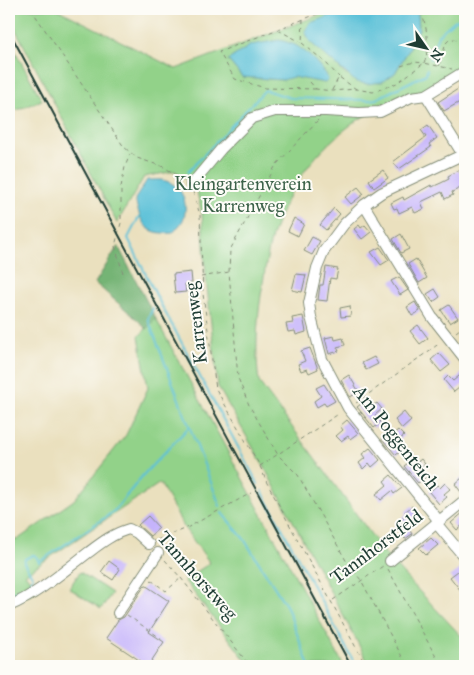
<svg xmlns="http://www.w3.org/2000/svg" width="474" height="675" viewBox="0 0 474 675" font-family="'IM FELL Great Primer',serif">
  <rect width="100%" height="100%" fill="#fdfcf7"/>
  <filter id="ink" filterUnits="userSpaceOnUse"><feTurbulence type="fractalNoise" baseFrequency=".02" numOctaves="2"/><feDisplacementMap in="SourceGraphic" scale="10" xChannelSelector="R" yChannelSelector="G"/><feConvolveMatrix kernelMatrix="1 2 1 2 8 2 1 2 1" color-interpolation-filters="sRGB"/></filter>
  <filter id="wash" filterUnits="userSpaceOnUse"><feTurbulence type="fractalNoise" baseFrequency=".0096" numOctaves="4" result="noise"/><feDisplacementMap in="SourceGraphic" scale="20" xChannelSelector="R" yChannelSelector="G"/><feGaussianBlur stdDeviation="1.12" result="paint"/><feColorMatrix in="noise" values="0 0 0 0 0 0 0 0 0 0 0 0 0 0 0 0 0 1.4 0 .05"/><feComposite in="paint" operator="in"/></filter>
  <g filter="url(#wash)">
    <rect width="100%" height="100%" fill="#eae0be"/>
    <g fill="#92d289" stroke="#58885e" fill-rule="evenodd">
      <path d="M9 9H57L176 69 335 9H348L340 11 331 60 346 75 382 82 395 73 409 49 419 29 418 14 412 9H465V70C453 78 440 88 427 95 408 104 384 105 366 115 323 141 291 181 275 228 267 249 265 273 261 295 257 323 255 353 259 382L390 560 465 640V666H370L263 465 218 387 206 278 202 214 196 188 197 182 192 183 175 171 144 177 117 223 9 17ZM251 45H295L315 61 327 75 325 83 293 76 283 80 242 77 228 60Z"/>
      <polygon points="9,40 42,100 9,113"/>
      <polygon points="156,319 344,666 250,666 184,580 210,563 185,529 160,483 25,574 38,590 9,605 9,539 17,540 74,500 126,435 148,388 139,336"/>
      <polygon points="80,572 112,593 101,609 69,588"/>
    </g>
    <polygon fill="#75b475" stroke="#4a7854" points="118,246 156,319 146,329 140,322 95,283"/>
    <g fill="#5bc1d8" stroke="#3d7f86">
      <polygon points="348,9 412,9 418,14 419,29 409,49 395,73 382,82 367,84 356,82 310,42 305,31 310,23"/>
      <path d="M279 40C284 41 290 43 295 45 305 50 325 69 328 80L325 83 293 77 283 80 242 77 228 60 251 45Z"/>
      <path d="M147 180C153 180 161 179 166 181 183 186 189 205 183 220 181 224 176 229 173 233 145 235 141 224 135 199Z"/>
    </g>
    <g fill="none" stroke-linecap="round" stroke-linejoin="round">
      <g stroke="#5bc1d8" stroke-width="2">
        <polyline points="430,59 438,35 454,21 465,16"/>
        <polyline points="188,172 265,90 291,98 368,100 376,99 426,74 427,69"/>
        <polyline points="139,217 128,238 158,299 258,484"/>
        <polyline points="153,308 148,319 220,506"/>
        <polyline points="262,491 356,666"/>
        <polyline points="222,513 244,539 287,607 309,666"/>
        <polyline points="9,595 30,585 33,577 24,563 25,559 33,555 36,556 39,562 106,517 115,510 144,474 189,427"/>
      </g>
    </g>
    <g id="blocks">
      <g fill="#c5b3fb">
        <polygon points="461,87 465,93 465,99 444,111 438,102"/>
        <polygon points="428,125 437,138 429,144 431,147 399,169 393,162 426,137 421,130"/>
        <polygon points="383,170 388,178 374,188 369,180"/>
        <polygon points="459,170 462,177 465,175 465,186 452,192 453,195 445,199 442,192 421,202 424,209 415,213 412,207 399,213 397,208 394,209 391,203 403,197 404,200 431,185 432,187 441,183 449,179 448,176"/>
        <polygon points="358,187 364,194 351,204 345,197"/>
        <polygon points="334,208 340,214 326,230 320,225"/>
        <polygon points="294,218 304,224 298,236 288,231"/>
        <polygon points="359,225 361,228 365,225 371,232 362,239 354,229"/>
        <polygon points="401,234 409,249 401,253 393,239"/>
        <polygon points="312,237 320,241 312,255 304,251"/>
        <polygon points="380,247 389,260 381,265 371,252"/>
        <polygon points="416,259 427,278 419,283 408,264"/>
        <polygon points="326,267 338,269 336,279 330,278 327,301 318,300 320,285 323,285"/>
        <polygon points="191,272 192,283 185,284 186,292 175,293 173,274"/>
        <polygon points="296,274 306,275 302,292 292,290"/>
        <polygon points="399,277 408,290 400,295 391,281"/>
        <polygon points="435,289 440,297 433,302 427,294"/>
        <polygon points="415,302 420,311 412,316 407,307"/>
        <polygon points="449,305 458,318 450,323 441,310"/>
        <polygon points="350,306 351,316 341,317 340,308"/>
        <polygon points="303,316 306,332 296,335 295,331 288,332 286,324 293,323 292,318"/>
        <polygon points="418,325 428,338 420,344 410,331"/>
        <polygon points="334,336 335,340 343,338 345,345 337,347 339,351 329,354 325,338"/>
        <polygon points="310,348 318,369 309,373 307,369 301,371 298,364 305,361 301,351"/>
        <polygon points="439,353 450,365 441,372 431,360"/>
        <polygon points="374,357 378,364 366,370 362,363"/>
        <polygon points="465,371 465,383 454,392 444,380 448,376 453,381"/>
        <polygon points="349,375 359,392 350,397 341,380"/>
        <polygon points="324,384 335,401 326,406 324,403 317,407 314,401 321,396 316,388"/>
        <polygon points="365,401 370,408 377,403 382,409 375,415 381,422 374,428 357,407"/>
        <polygon points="404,412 411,421 402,429 395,420"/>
        <polygon points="347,420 358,433 350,439 348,436 341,441 336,436 343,430 340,426"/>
        <polygon points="398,430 404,436 397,442 403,449 396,455 382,439 390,432 392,435"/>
        <polygon points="370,448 380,460 372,467 369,463 363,469 359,463 365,458 362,454"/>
        <polygon points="421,459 425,464 419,469 426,477 418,483 404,466 412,460 415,464"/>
        <polygon points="391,475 402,488 394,494 392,491 381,500 376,494 387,485 384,481"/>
        <polygon points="462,478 465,481 465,488 461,492 455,484"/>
        <polygon points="445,483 450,489 444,494 447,497 439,504 429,492 437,485 440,488"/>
        <polygon points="412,506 422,517 409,528 400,520 407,514 405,512"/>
        <polygon points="465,511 465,523 457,530 451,523"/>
        <polygon points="148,516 159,528 150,536 138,525"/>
        <polygon points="407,526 412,534 405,539 401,534 404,532 402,530"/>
        <polygon points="431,538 438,545 426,555 419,548"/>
        <polygon points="109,561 120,569 113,580 101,572"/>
        <polygon points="462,568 465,573 465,596 450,577"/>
        <polygon points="145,585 169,601 149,632 164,642 148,666 106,638 118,620 124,617"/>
      </g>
    </g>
  </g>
  <g filter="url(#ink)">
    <use href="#blocks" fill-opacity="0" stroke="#848e79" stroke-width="1"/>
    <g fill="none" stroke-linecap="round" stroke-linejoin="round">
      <g stroke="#848e79" stroke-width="12">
        <g id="minor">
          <polyline points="426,95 465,158"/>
          <polyline points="191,185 221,149 252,118 275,111 326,111 359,113 380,112 411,97 426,95 465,71"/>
          <polyline points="364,205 432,317 465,359"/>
          <polyline points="439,521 348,408 322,359 311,317 309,303 317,268 324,251 344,224 364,205 381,193 462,155"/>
          <polyline points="436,523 465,558"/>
          <polyline points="390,561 465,500"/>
          <path d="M9 606C38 594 64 571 89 552 101 543 114 533 129 529L137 533 149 544"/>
          <polyline points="118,613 158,553"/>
        </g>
      </g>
      <g stroke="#848e79" stroke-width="1" stroke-dasharray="4 4" stroke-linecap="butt">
        <polyline points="31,9 124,147 137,158 164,167 184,180"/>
        <polyline points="303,19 302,43 325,62 339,77"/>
        <polyline points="278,30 301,42"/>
        <path d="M401 66 414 62 424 63C430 52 428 17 417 9"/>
        <polyline points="439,66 446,43 449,40 454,39 465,44"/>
        <polyline points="310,82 316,89 332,91 356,89 373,92 397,83 424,63 452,69"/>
        <polyline points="316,89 265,88 235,79 219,52 330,9"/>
        <polyline points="332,90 339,77 356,89"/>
        <polyline points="318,120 276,165 230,250 229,272 238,378 249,405 278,455 298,475 348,564 361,580 407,666"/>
        <polyline points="193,192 200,215 203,294 216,389 260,466 267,483 366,666"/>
        <polyline points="123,273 115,246 121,223 121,187 125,167 130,154"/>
        <polyline points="201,277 229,272"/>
        <polyline points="456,332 465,325"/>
        <polyline points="356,403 440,343"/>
        <polyline points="260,466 340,413"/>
        <polyline points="157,540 185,529 251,493"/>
        <polyline points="165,560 181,578 250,666"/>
        <polyline points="388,569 441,666"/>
        <polyline points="151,580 166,591 181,578"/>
        <polyline points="333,600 383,566"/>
        <polyline points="127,615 162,639"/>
      </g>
      <use href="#minor" stroke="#fff" stroke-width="10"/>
      <polyline stroke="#1f3d34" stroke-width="2" points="9,31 351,666"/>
    </g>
  </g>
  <g text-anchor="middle" stroke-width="4" stroke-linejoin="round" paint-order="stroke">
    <g font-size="19" fill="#3c6249" stroke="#fdfcf7">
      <text x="243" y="190">Kleingartenverein<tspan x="243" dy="22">Karrenweg</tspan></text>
    </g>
    <g font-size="19" fill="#1f3d34" stroke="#fdfcf7">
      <text transform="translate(195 323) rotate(-97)" y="7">Karrenweg</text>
      <text transform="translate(397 437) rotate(52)" y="7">Am Poggenteich</text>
      <text transform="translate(376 546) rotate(-37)" y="7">Tannhorstfeld</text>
      <text transform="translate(198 575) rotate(49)" y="7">Tannhorstweg</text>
    </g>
  </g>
  <rect width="474" height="675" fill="none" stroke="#fdfcf7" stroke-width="30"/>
  <g transform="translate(426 48) rotate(124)" stroke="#fdfcf7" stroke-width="4" paint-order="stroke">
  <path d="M0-4L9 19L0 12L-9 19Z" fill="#1f3d34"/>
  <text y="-8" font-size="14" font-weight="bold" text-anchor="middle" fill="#1f3d34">N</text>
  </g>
</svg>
